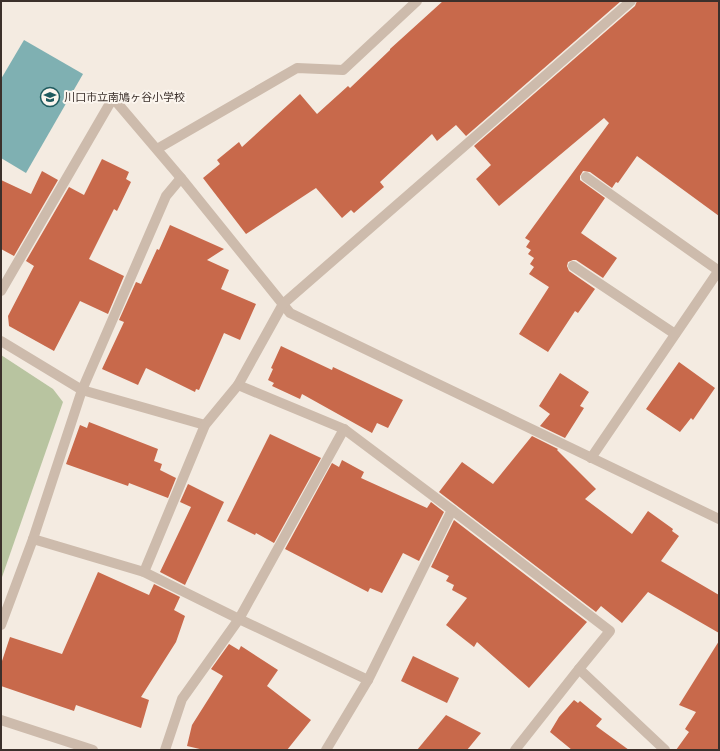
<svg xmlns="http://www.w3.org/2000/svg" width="720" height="751" viewBox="0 0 720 751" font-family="Arial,'Noto Sans JP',sans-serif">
  <rect width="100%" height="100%" fill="#f4ebe1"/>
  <polygon fill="#b8c4a0" points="1,355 53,389 63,402 1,580"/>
  <polygon fill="#7fb0b2" points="24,40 83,74 26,173 1,158 1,79"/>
  <g fill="#c8694b">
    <polygon points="443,1 621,1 466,136 456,125 437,141 432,134 380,182 384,187 354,213 351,210 342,218 316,188 246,234 203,178 220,164 217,160 239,142 242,147 300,94 317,114 348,86 350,88 390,50 390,49"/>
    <polygon points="637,1 719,1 719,216 637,156 618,183 616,182 612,188 590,172 583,171 580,176 580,180 605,198 581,233 617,258 603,278 576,260 573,260 568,262 567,266 569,271 595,289 578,313 575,311 548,352 519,334 549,287 529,274 534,267 530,264 534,258 528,254 531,250 526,247 530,241 525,238 609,123 604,118 499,206 476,179 491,165 474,146 635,6"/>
    <polygon points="102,159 129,172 126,179 131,182 117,211 114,209 89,259 124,276 108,314 80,301 54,351 9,326 8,316 34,266 26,261 69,187 84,195"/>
    <polygon points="42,171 58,180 14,256 1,249 1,180 31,194"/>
    <polygon points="170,225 224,249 207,260 229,270 221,289 256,304 240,340 224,333 199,390 196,389 195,392 146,368 138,385 102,369 124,322 119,320 136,282 141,284 157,249 159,250"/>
    <polygon points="281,346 332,370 333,367 403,400 388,428 377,423 372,433 302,394 300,399 272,386 274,383 268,380 273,369 271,368"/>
    <polygon points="679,362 715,388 693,420 691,418 680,432 646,409"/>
    <polygon points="560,373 589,392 580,406 584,408 565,438 540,426 550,414 539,406"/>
    <polygon points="89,422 158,449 154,461 162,464 160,470 176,478 168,498 129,483 128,486 66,464 80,425 87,428"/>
    <polygon points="270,434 321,458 274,543 256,533 255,535 227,521"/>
    <polygon points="532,436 558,449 557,450 596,489 585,499 632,534 648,511 673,529 672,531 679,536 661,561 719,595 719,633 648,592 622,623 601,606 596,612 439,492 462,462 493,484"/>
    <polygon points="342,460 364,472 361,478 427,508 431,502 444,512 419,561 403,553 382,593 370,588 368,592 285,549 332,463 339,467"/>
    <polygon points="188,484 224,502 185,585 160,572 191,507 180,502"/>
    <polygon points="454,520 587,622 529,688 477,642 474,647 446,625 467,598 452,590 454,585 446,581 449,576 431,567"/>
    <polygon points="98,572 149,595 154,584 180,597 174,610 185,616 176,642 141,697 149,700 141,728 76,705 74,711 1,686 1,664 10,637 62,654"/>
    <polygon points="719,641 719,750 676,750 689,732 685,729 696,712 679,705"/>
    <polygon points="229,644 239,650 241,646 278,670 267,686 311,720 287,750 204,750 187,746 192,725 223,676 211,669"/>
    <polygon points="413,656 459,678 447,703 401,681"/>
    <polygon points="574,700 578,703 580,701 602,719 596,726 629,750 572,750 550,732 559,717"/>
    <polygon points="446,715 481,733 467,750 417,750"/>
  </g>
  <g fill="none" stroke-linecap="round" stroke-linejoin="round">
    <g stroke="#cdbbac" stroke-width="10">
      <polyline points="586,177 719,271"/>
      <polyline points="573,266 675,334"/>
    </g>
    <g stroke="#cdbbac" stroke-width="10">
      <polyline points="157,149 297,68 343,70 417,1"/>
      <polyline points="1,291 113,98 181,178 290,313 719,519"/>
      <polyline points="1,341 82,390 205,425"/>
      <polyline points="238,385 344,429 452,510 610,631 579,669 515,750"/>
      <polyline points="591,458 719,270"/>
      <polyline points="33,539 144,572 239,619 368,680"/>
      <polyline points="144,572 205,425 238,385 283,304 631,1"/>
      <polyline points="1,625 33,539 82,390 166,196 181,178"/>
      <polyline points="579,669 665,750"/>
      <polyline points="165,750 182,699 239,619 344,429"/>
      <polyline points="326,750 368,680 452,510"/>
    </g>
    <polyline stroke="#cdbbac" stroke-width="10" points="1,720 93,750"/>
  </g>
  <defs>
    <g id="school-ring" transform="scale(1)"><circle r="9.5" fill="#fbf5ee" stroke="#1f5a5e" stroke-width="1.5"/><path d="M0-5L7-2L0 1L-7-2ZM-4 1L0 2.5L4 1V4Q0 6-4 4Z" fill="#1f5a5e"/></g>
  </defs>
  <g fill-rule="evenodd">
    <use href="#school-ring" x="50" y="97"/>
  </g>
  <g text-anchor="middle" stroke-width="4" stroke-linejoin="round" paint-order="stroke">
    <g font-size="11" fill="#3b302b" stroke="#fbf5ee" text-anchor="start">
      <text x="64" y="101">川口市立南鳩ヶ谷小学校</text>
    </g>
  </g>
  <rect width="720" height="751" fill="none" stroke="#3b302b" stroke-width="4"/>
</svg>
